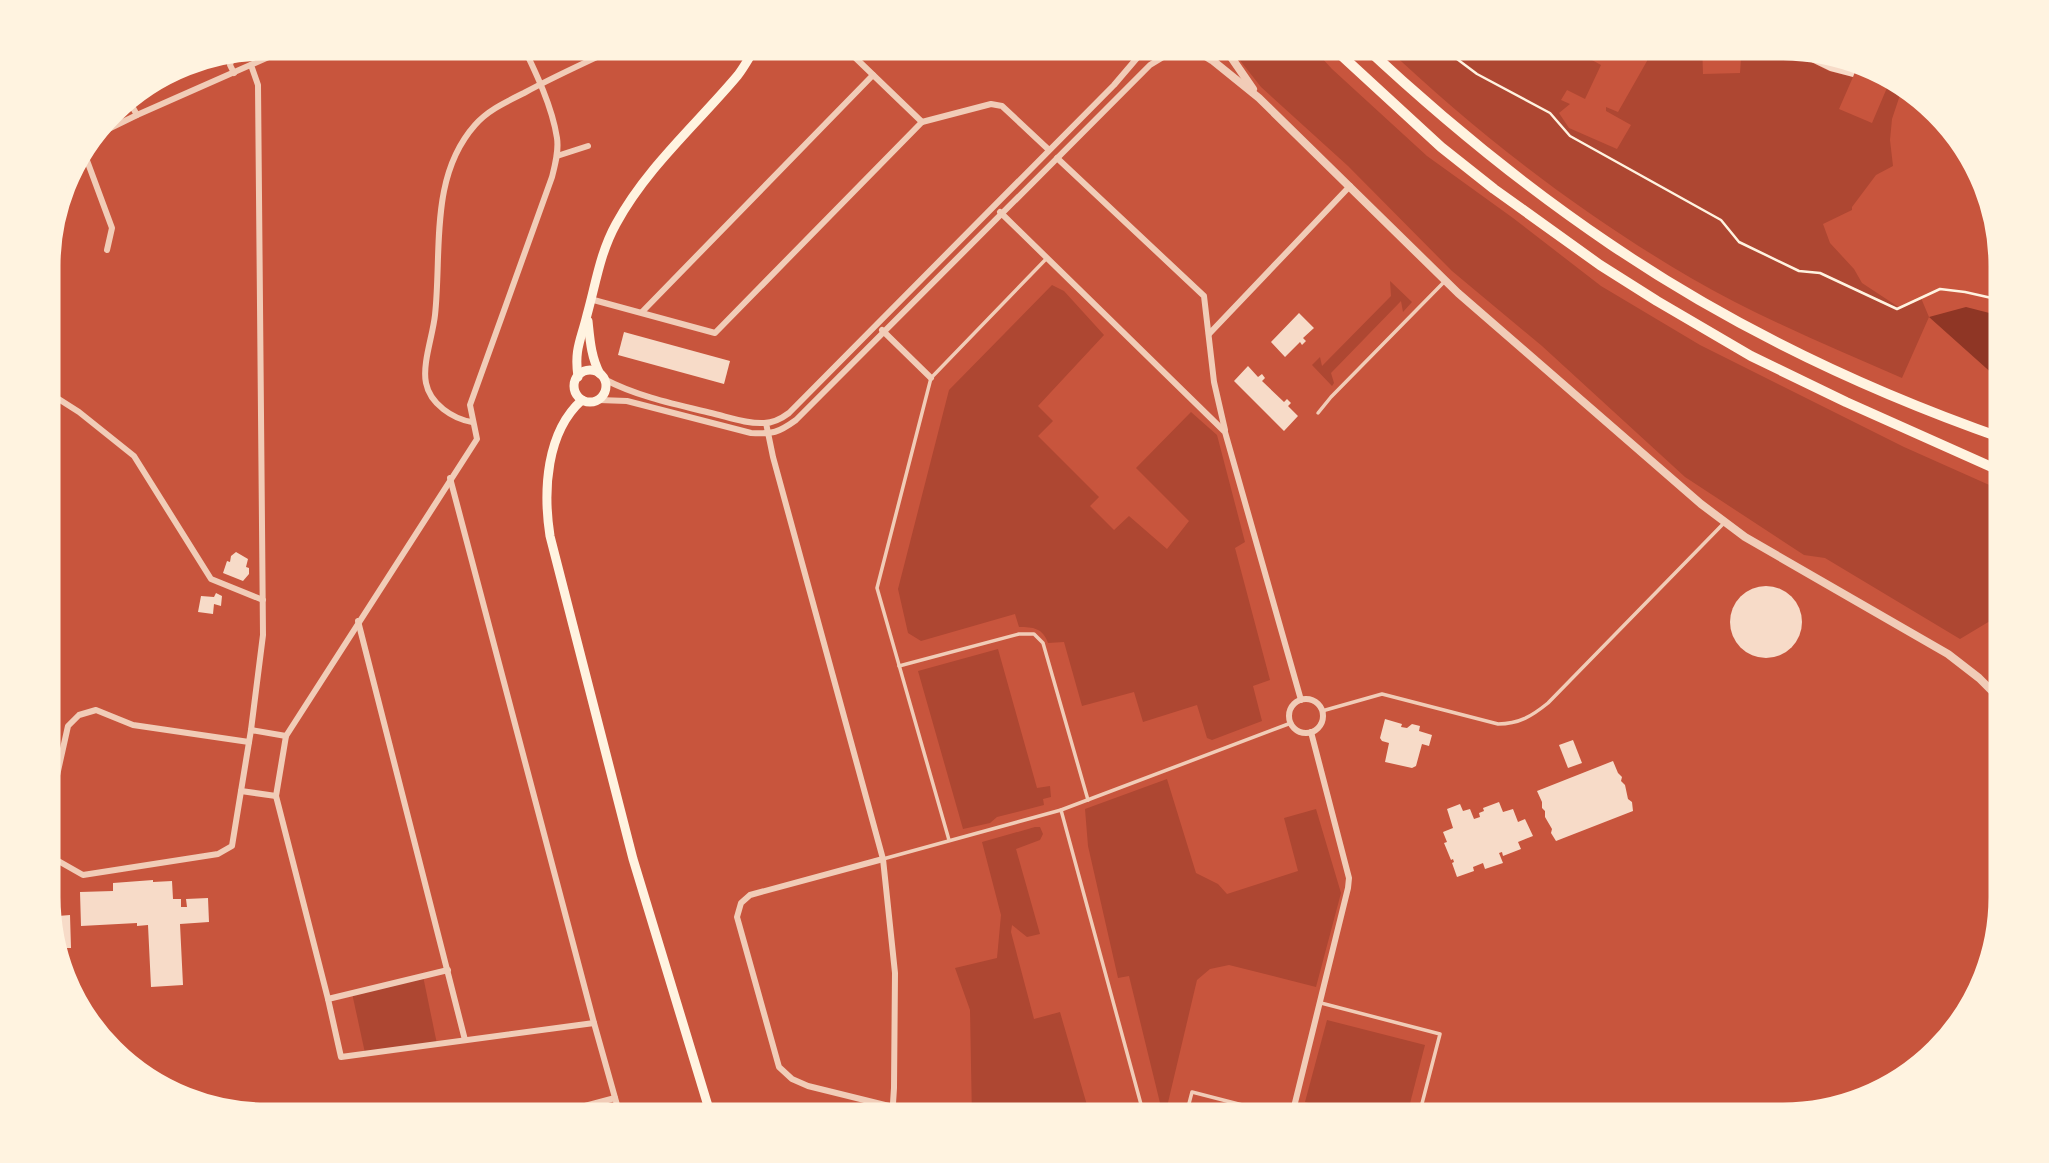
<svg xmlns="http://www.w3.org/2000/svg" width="2049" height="1163" viewBox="0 0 2049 1163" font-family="Roboto,sans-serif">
  <rect width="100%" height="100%" fill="#c8553d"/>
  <g fill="#ae4732">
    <polygon points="1227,44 1309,44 1332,69 1427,156 1513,218 1601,286 1700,345 1904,447 2005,492 2005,612 1960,639 1825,558 1804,555 1685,477 1542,346 1452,271 1348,166 1261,87"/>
    <path d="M1383 44H1562L1580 56 1581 54 1601 65 1585 99 1567 90 1561 100 1570 104 1559 113 1569 128 1617 149 1631 125 1606 111V107L1618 112 1647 61V44H1702L1703 74 1740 73 1742 44H1762L1774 51 1775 49 1797 57 1799 56 1829 71 1853 77 1839 109 1872 123 1892 76 1899 78 1904 83 1892 119 1890 140 1893 166 1876 175 1852 207V210L1823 224 1830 243 1854 269 1862 283 1900 308 1921 298 1929 317 1902 378C1831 347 1758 317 1691 278 1580 213 1476 133 1383 44Z"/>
    <polygon points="1390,281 1412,302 1403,312 1401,301 1331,373 1334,383 1332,386 1312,365 1320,357 1322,366 1391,296"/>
    <path d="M1052 285 1064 291 1104 335 1038 406 1053 421 1038 436 1099 497 1090 506 1114 530 1129 516 1167 549 1189 521 1136 468 1191 412 1217 435 1245 542 1235 548 1270 680 1253 686 1262 721 1212 740 1207 738 1197 705 1143 722 1134 692 1082 706 1064 642 1048 643C1043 628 1033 627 1019 627L1015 614 921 641 908 633 898 589 949 390Z"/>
    <polygon points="998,649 1037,788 1050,786 1051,797 1043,799 1044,805 997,817 990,823 963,829 918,671"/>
    <polygon points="1167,779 1196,873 1218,884 1227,894 1298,871 1284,818 1316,809 1341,893 1316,987 1229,965 1210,969 1197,980 1166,1111 1171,1116 1171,1119 1157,1119 1155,1113 1161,1107 1129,976 1118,978 1088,846 1085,809"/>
    <polygon points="1035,827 1040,827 1043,834 1040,840 1016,849 1040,934 1027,937 1012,925 1011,932 1034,1019 1060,1012 1091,1119 972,1119 970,1010 955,968 997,958 1001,915 982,842"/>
    <polygon points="423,976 437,1044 365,1053 352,993"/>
    <polygon points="1327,1020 1425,1045 1406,1119 1369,1119 1305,1102"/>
  </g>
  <polygon fill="#8f3625" points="1966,307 2005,317 2005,385 1929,317"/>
  <g fill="#f7dbc8">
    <polygon points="1801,49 1858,64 1853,77 1830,71 1799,56"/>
    <polygon points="1299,313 1314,328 1303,338 1306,341 1302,345 1300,342 1285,357 1271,342"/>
    <polygon points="624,332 730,361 724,384 618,355"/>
    <polygon points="1248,366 1258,377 1262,374 1265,378 1262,381 1284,402 1287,399 1291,403 1288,406 1298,416 1284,431 1234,381"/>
    <polygon points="236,552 248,559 246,567 249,568 249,574 243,581 223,573 227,561 230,562 231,556"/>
    <circle cx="1766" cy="622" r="36"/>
    <polygon points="216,593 222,596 221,606 214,604 213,614 198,612 201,596 214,597"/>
    <polygon points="1385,719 1402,724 1401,727 1407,728 1412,724 1420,726 1419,731 1432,735 1429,746 1422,744 1416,766 1412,768 1385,762 1389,743 1382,741 1380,738"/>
    <polygon points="1573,740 1582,763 1568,768 1559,745"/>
    <polygon points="1613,761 1618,773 1622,777 1621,781 1625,785 1628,799 1632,802 1633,811 1556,841 1551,833 1552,829 1545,817 1545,811 1542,808 1542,802 1537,791"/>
    <polygon points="1499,802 1503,812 1513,809 1518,822 1525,819 1533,836 1518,842 1521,849 1503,856 1502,852 1499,853 1503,863 1485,869 1483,863 1473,867 1474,871 1457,877 1452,863 1454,862 1453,859 1451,860 1444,843 1447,842 1443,832 1453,828 1447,809 1460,804 1463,811 1470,809 1474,819 1480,817 1479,813 1484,811 1483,808"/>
    <polygon points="153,880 153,882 172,881 173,899 181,899 181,907 187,907 186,899 208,898 209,922 180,924 183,985 151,987 148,925 137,926 137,923 81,926 80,892 113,891 113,883"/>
    <polygon points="48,895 57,895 58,916 70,915 71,948 54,948 46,925 46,897"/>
  </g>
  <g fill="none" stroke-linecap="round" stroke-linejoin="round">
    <polyline stroke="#fff3e0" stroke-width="2.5" points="1437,44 1477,74 1550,113 1570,136 1721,220 1739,242 1799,271 1820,273 1897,309 1940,289 1965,292 2005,301"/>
    <g stroke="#f1ccb7" stroke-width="3.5">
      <polyline points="1318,413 1331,397 1445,281"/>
      <polyline points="899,666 1019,634 1034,634 1043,643 1088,800"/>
      <path d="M1322 711 1382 694 1498 724C1519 724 1532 716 1548 703L1724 523"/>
      <polyline points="1061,810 1145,1119"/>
      <polyline points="949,840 877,588 931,378 1047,258"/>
      <polyline points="883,859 1061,810 1291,723"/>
      <polyline points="1321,1003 1440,1034 1418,1119"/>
      <polyline points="1185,1119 1192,1092 1297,1119"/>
    </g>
    <g stroke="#f1ccb7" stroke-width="6">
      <path d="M522 44C536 73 552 106 557 138 559 151 555 165 552 177L470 405 477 439 286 736 276 796 328 999 341 1057 594 1023"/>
      <polyline points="841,44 922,122 991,104 1002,106 1049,150"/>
      <polyline points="234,73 230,65 233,55 238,49"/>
      <polyline points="128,94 128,99 137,115"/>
      <polyline points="90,138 137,115 298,44"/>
      <polyline points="82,147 112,228 107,250"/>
      <polyline points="557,156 588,146"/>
      <polyline points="1057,158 1204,296 1214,382 1225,430"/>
      <polyline points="1000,212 1225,432 1301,700"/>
      <polyline points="590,299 715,333 922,122"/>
      <polyline points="642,312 873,75"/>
      <polyline points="882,330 931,378"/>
      <polyline points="1209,334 1350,186"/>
      <path d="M604 379C638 397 678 405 715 414 731 418 748 424 764 423 774 423 781 419 789 413L1114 85 1149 44"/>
      <polyline points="46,391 79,412 134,456 211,579 263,600"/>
      <path d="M599 400 627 401 751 433C773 434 778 433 796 420L1150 65 1183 45"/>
      <path d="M472 422C453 419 430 404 426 383 422 364 433 335 435 315 442 251 429 177 475 125 488 110 506 102 524 93 557 75 591 60 625 44"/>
      <polyline points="766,423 773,457 883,859 895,973 894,1088 892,1119"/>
      <polyline points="450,478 594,1023 621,1119"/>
      <polyline points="358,621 465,1040"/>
      <circle cx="1306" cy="716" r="17"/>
      <polyline points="251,730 286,736"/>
      <polyline points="241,791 276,796"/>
      <polyline points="46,825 68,726 79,715 96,710 133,725 249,742"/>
      <polyline points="46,854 83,875 218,854 232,846 251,730 263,635 258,85 251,65"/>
      <polyline points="883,859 750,895 741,903 737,917 779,1067 792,1079 808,1086 893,1107"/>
      <polyline points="328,999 448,970"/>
      <polyline points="536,1119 615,1098"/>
      <polyline points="1291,1119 1348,888 1349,878 1311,732"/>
    </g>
    <g stroke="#f1ccb7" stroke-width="8">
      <polyline points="1222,44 1253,89"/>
      <polyline points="1188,45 1212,60 1259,98 1458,293 1701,504 1745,537 1948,654 1979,678 1995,694 2005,708"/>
    </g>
    <g stroke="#fff3e0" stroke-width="9">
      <path d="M588 321C590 340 591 357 600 374"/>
      <circle cx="590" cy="386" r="16"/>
      <path d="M578 377C574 349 581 340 587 315 596 283 600 253 616 224 647 167 697 124 738 75 745 66 751 54 758 44"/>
      <path d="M582 400C546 432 543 491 550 536L633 859 712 1119"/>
    </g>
    <g stroke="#fff3e0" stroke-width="10">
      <polyline points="1329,44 1441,147 1494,189 1600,265 1657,301 1751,356 1846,402 2005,473"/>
      <path d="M1362 44C1440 117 1521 184 1610 244 1731 326 1867 391 2005 439"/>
    </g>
  </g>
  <path d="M0 0H2049V1163H0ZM266 56H1783A210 210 0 0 1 1993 266V897A210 210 0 0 1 1783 1107H266A210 210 0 0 1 56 897V266A210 210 0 0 1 266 56Z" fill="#fff3e0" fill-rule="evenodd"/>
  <path fill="none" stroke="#fff3e0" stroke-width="9" d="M266 56H1783A210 210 0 0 1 1993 266V897A210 210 0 0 1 1783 1107H266A210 210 0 0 1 56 897V266A210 210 0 0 1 266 56Z"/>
</svg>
